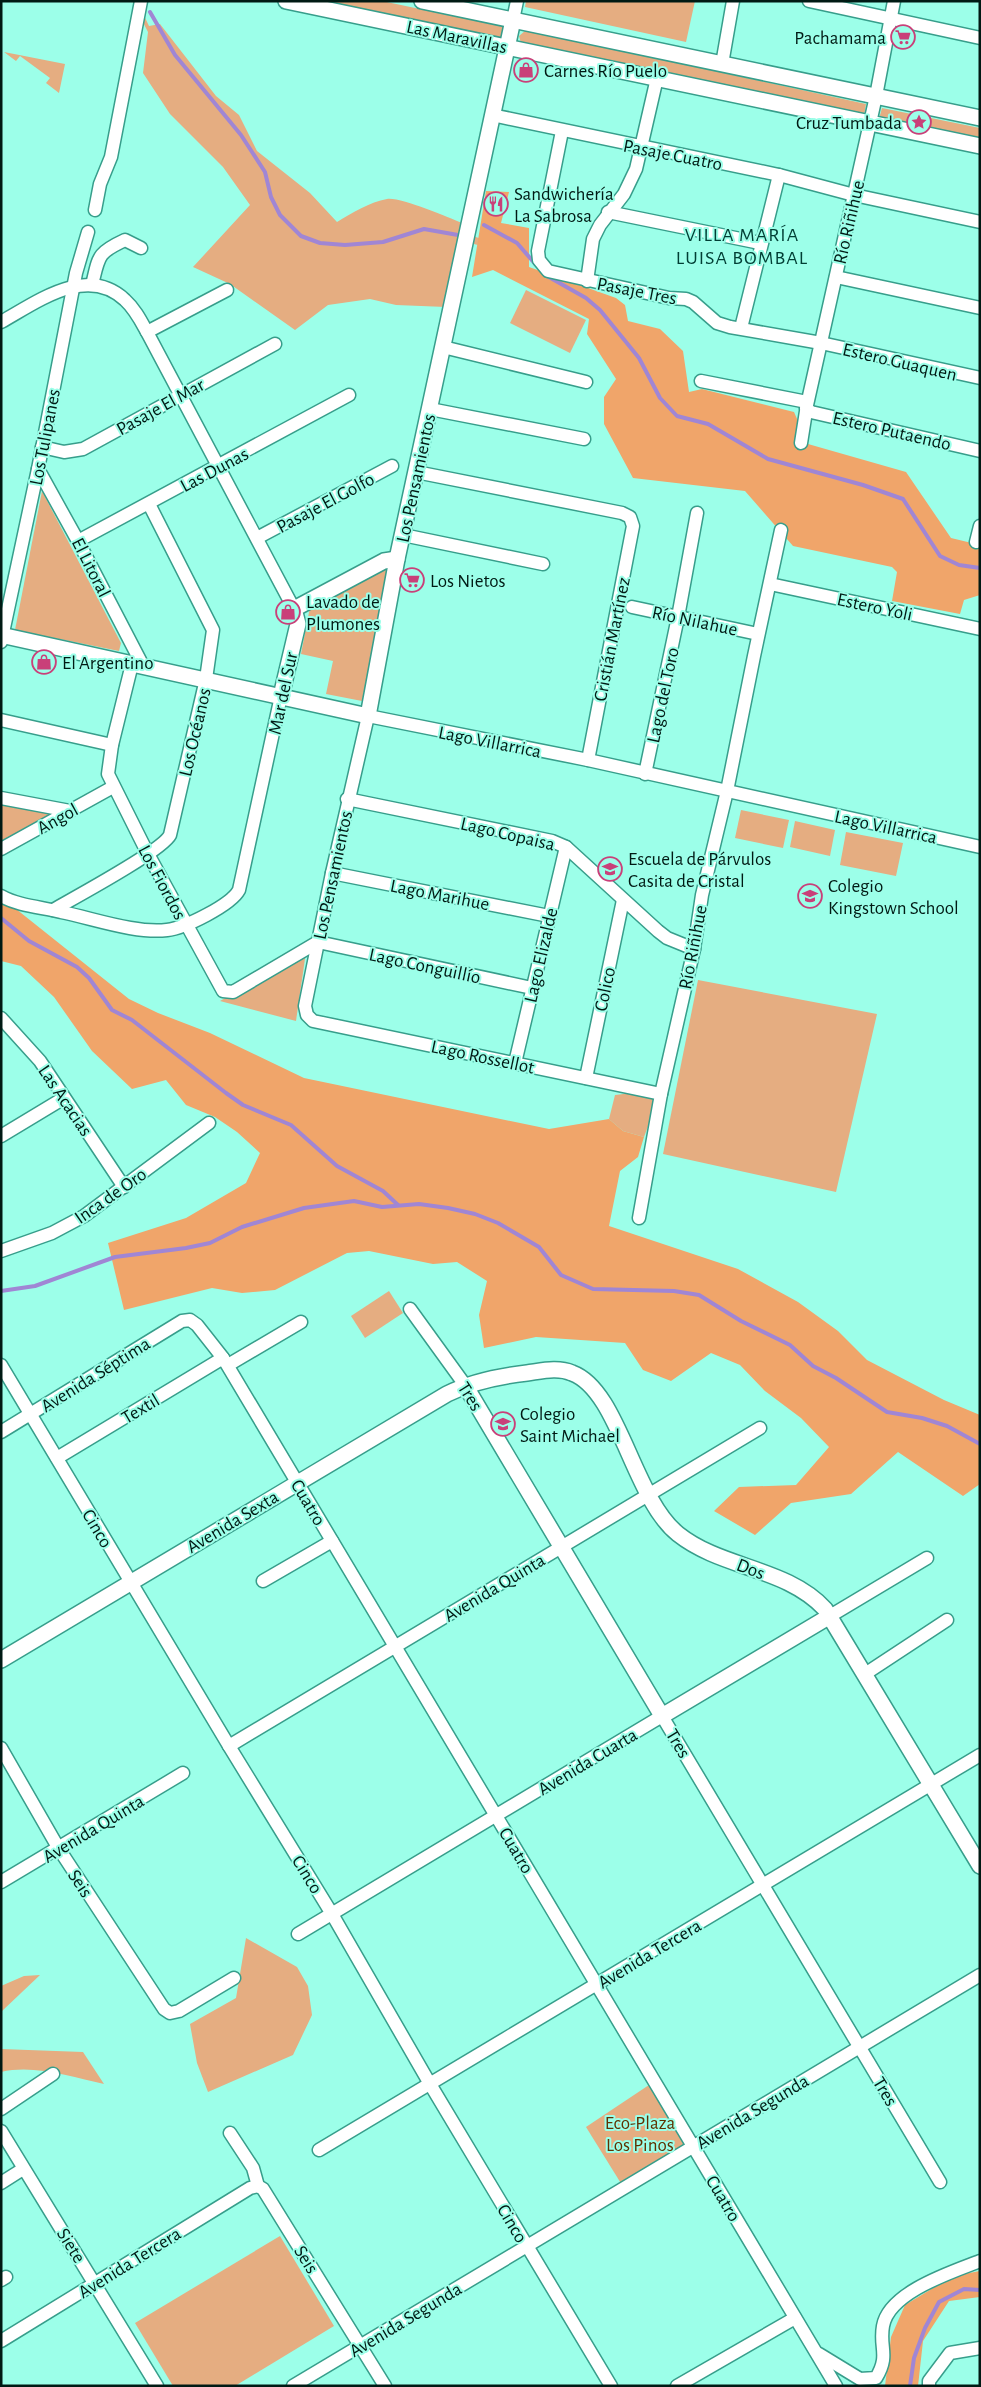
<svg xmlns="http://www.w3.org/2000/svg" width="981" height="2387" viewBox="0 0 981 2387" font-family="'Alegreya Sans',sans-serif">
  <rect width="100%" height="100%" fill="#9cffe9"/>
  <g fill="#e5ad81">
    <path d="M132 1H137L149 26 160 24 216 96 239 115 257 151 310 193 337 222C352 213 370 202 387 199 401 197 447 217 462 223L460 232 485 240 504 251 528 278 559 289 564 293 591 306 621 330 642 358 644 394 655 411 670 425 714 441 745 434 762 442 796 466 809 471 839 493 884 495 906 504 925 520 940 547 951 560 980 566V574C971 570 962 572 953 569 930 558 925 524 903 510 883 497 857 503 835 498L752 445 742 442 709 445 673 433 654 418 641 400 635 383 637 368 633 354 607 327 583 307 562 299 554 293 524 282 489 248 459 240 446 307 396 305 370 299 328 305 295 330 230 284 193 267 250 205 223 167 170 114 143 73 148 32Z"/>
    <polygon points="320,1 382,1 505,27 502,39"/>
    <polygon points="526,1 695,1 686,42 525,7"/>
    <polygon points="526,30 866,104 864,116 521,43 519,36"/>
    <polygon points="4,52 65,64 59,93 46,83 50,78 20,56 16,61"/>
    <polygon points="882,108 980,128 980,140 879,119"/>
    <polygon points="526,290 586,320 570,353 510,323"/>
    <polygon points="42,491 121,643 119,651 15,630"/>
    <polygon points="390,567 362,701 326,694 333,661 301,654 310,607"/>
    <polygon points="1,802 56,813 1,845"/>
    <polygon points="741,810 789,820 783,848 735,838"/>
    <polygon points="795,821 835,830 830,856 790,847"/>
    <polygon points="846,832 903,843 896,876 840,865"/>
    <polygon points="306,952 296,1021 220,1001"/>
    <polygon points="698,980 877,1014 836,1192 663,1154"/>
    <polygon points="632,1093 653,1099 650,1121 644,1137 623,1131 609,1119 615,1095"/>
    <polygon points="389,1291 403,1313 365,1338 351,1316"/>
    <polygon points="246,1938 297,1967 308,1986 312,2015 293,2055 208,2092 197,2063 190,2024 236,1998"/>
    <polygon points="40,1975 1,2012 1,1986 24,1976"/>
    <path d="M1 2049 83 2052 104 2084C72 2077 34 2064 1 2072Z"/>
    <polygon points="652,2083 690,2145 622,2185 586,2127"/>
    <polygon points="280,2236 334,2326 235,2386 173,2386 135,2323"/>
  </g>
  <g fill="#f0a56a">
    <polygon points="486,191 509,192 501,223 529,228 529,267 616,298 625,305 628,321 660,329 683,351 689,392 702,389 794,412 808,444 906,472 951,538 980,545 980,595 964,600 960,614 892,601 897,572 892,567 793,546 745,491 633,478 604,424 604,397 616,379 587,334 589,319 493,270 472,277"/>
    <polygon points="1,897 129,999 158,1013 210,1033 304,1078 549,1129 609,1119 623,1131 644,1137 638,1157 620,1171 609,1226 738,1269 798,1302 838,1331 867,1360 944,1400 980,1415 980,1484 963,1496 898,1452 851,1494 791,1503 755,1535 714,1511 739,1487 796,1485 829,1447 801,1418 765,1391 740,1365 711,1353 671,1381 643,1370 625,1343 536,1337 484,1348 479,1315 487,1281 457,1262 433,1264 369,1251 347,1253 275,1290 242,1293 212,1288 124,1310 108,1243 186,1218 246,1183 260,1153 237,1132 215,1117 186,1105 166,1080 132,1089 92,1051 54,997 21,966 1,961"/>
    <polygon points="980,2271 980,2297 949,2301 923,2341 918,2386 885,2386 891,2337 905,2305 953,2276"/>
  </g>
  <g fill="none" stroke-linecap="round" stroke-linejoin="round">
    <g stroke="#a086d4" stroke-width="4">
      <polyline points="150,12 175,55 241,135 265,172 271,197 280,215 301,236 320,243 345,245 383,242 424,229 458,235"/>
      <polyline points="484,225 517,243 537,266"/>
      <polyline points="547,276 586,298 600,310 639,358 660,398 677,416 708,424 768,459 863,485 903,499 940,556 959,565 980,568"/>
      <polyline points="1,918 29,941 77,967 89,978 112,1010 132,1020 226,1093 243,1105 291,1125 337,1166 383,1191 398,1205"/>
      <polyline points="1,1291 35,1286 115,1257 186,1248 210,1243 242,1227 304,1208 354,1201 382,1207 419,1204 448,1208 475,1214 498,1223 539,1247 561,1275 593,1289 674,1291 699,1295 741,1321 790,1345 813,1366 836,1378 887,1412 922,1418 947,1426 980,1444"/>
      <polyline points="910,2386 914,2358 925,2328 939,2302 964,2289 980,2290"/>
    </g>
    <g stroke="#379e8b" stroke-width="15">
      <g id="minor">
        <polyline points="809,1 980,38"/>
        <polyline points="513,20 517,1"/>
        <polyline points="722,64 733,1"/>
        <polyline points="492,115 779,175 854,195 980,222"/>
        <polyline points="562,131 538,251 539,260 548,271 669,298 686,299 693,302 717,323 730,327 821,343 980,378"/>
        <polyline points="95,210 100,184 111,157 141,1"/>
        <polyline points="608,212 760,243"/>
        <polyline points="836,277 980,308"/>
        <polyline points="587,281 593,239 600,225 624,194 636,169 657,78"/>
        <path d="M92 285C99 256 97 253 125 240L141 248"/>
        <path d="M1 322C37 302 87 264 125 300 135 309 141 321 147 332L294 609"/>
        <polyline points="741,328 779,175"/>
        <polyline points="147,332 227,290"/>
        <polyline points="443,347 586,382"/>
        <polyline points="701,381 807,402"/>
        <polyline points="806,408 811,412 980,451"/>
        <polyline points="430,409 584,439"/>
        <polyline points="801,443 807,405 876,96 894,1"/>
        <polyline points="42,447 64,452 83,449 275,344"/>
        <polyline points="38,469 78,541 143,666"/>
        <polyline points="416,472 622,513 630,517 633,526 588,760"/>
        <polyline points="403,535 543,564"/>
        <polyline points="257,538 392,466"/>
        <polyline points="78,541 349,395"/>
        <polyline points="976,542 980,526"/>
        <polyline points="770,584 980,629"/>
        <polyline points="632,607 758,634"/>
        <polyline points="1,642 38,469 76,273 88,232"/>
        <polyline points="132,664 112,745 108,774 148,854 223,991 233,992 318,942 532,988"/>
        <polyline points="1,720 112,745"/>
        <polyline points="645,774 678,617 697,513"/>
        <polyline points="1,798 70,811"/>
        <polyline points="347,799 552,841 566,847 658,931 667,938 694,949"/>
        <polyline points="1,849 113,787"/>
        <polyline points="332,873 549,916"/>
        <path d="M1 896C19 906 41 907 61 912 92 918 136 934 167 930 185 928 231 905 239 890L281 696"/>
        <path d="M53 910C74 898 163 850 170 835L206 679 213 630 149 504"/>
        <polyline points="1,1018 40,1061 124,1187"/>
        <polyline points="515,1063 566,847"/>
        <polyline points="586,1078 623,900"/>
        <polyline points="661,1094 313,1021 307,1015 305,1006 332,873 368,716 588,760 980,847"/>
        <polyline points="1,1136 64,1098"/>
        <polyline points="639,1218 661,1094 694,949 702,895 727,791 754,656 781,530"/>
        <polyline points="1,1251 52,1233 84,1216 209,1123"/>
        <polyline points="410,1309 465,1385"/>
        <polyline points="1,1365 229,1746 332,1914 430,2084 611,2386"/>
        <polyline points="228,1365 301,1322"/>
        <polyline points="1,1432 182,1321 190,1320 197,1325 223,1358 836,2386"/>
        <polyline points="57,1458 223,1358"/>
        <polyline points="263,1581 332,1541"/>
        <polyline points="830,1616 927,1558"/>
        <polyline points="865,1674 947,1620"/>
        <polyline points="229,1746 760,1428"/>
        <polyline points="1,1748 59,1849 164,2009 170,2013 179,2011 234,1978"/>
        <polyline points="1,1882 183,1773"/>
        <polyline points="298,1934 662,1716 940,2182"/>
        <polyline points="1,2109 53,2074"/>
        <polyline points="1,2131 157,2386"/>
        <polyline points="230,2133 253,2168 258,2186 263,2189 385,2386"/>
        <polyline points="319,2150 980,1755"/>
        <polyline points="1,2183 23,2169"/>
        <polyline points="1,2280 6,2277"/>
        <polyline points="1,2341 250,2188 258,2186"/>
        <path d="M819 2354 860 2379 876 2378C890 2355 879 2348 883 2326 889 2292 952 2272 980 2261"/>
        <polyline points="293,2386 980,1975"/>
        <polyline points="677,2386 795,2318"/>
        <polyline points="929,2386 929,2381 950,2353 980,2348"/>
      </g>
    </g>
    <g stroke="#379e8b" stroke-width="18">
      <g id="tertiary">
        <polyline points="286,1 980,146"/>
        <polyline points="422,1 980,118"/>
        <polyline points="1,635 368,716 397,559 513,20"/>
        <polyline points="281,696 298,624 294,609 384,561 397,559"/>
        <polyline points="465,1385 662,1716 830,1616"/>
        <path d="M1 1660 447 1394C471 1382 501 1376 527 1373 542 1371 558 1367 572 1373 619 1390 633 1498 678 1534 722 1569 786 1567 825 1609L980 1866"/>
      </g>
    </g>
    <use href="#minor" stroke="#fff" stroke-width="12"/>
    <use href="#tertiary" stroke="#fff" stroke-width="15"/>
  </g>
  <defs>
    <g id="supermarket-ring" transform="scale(1.25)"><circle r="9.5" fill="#9cffe9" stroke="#c94079" stroke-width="1.5"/><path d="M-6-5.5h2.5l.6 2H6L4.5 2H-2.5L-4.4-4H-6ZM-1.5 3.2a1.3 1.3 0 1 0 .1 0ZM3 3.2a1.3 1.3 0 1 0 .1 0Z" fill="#c94079"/></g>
    <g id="shop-ring" transform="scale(1.25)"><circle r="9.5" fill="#9cffe9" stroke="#c94079" stroke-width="1.5"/><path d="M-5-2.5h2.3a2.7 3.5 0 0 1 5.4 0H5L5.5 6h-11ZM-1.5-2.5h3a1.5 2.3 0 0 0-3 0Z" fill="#c94079"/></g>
    <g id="sight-ring" transform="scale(1.25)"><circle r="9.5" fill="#9cffe9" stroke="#c94079" stroke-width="1.5"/><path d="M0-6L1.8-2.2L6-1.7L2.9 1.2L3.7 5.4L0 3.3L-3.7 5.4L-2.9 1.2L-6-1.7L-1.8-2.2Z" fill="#c94079"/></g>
    <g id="restaurant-ring" transform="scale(1.25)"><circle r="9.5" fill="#9cffe9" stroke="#c94079" stroke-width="1.5"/><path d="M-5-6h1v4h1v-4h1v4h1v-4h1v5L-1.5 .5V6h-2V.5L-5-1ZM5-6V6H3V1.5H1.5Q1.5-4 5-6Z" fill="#c94079"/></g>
    <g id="school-ring" transform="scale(1.25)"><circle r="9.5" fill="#9cffe9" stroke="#c94079" stroke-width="1.5"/><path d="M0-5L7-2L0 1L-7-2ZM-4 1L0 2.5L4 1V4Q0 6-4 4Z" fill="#c94079"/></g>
  </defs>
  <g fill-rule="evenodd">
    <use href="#supermarket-ring" x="903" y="37"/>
    <use href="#shop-ring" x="526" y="70"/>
    <use href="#sight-ring" x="919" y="122"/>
    <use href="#restaurant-ring" x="496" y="204"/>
    <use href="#supermarket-ring" x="412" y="580"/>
    <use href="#shop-ring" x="288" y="612"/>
    <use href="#shop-ring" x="44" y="662"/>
    <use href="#school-ring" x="610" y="869"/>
    <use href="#school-ring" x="810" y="896"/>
    <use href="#school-ring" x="503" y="1424"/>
  </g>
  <g text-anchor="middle" stroke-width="4" stroke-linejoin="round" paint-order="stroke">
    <g font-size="19" fill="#001a14" stroke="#9cffe9">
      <text transform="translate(457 36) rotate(12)" y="7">Las Maravillas</text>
      <text transform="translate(673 154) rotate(11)" y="7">Pasaje Cuatro</text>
      <text transform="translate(848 222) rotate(-77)" y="7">Río Riñihue</text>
      <text transform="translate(637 290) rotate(11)" y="7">Pasaje Tres</text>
      <text transform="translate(900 361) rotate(13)" y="7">Estero Guaquen</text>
      <text transform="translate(160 406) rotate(-29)" y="7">Pasaje El Mar</text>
      <text transform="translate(892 430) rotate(13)" y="7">Estero Putaendo</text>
      <text transform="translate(44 437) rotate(-79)" y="7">Los Tulipanes</text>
      <text transform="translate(214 469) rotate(-28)" y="7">Las Dunas</text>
      <text transform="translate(415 478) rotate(-78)" y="7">Los Pensamientos</text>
      <text transform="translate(325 502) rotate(-28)" y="7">Pasaje El Golfo</text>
      <text transform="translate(92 567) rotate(63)" y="7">El Litoral</text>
      <text transform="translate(875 606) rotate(12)" y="7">Estero Yoli</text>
      <text transform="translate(695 620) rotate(12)" y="7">Río Nilahue</text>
      <text transform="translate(611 639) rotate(-79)" y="7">Cristián Martínez</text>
      <text transform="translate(282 693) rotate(-78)" y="7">Mar del Sur</text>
      <text transform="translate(662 695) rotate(-78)" y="7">Lago del Toro</text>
      <text transform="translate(194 732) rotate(-77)" y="7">Los Océanos</text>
      <text transform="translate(490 741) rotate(11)" y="7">Lago Villarrica</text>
      <text transform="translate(57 818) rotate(-29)" y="7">Angol</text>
      <text transform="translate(886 826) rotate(12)" y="7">Lago Villarrica</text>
      <text transform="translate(508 833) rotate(13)" y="7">Lago Copaisa</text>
      <text transform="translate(332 875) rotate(-78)" y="7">Los Pensamientos</text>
      <text transform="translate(163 882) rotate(62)" y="7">Los Fiordos</text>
      <text transform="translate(440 894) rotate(11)" y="7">Lago Marihue</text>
      <text transform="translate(692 947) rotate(-79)" y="7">Río Riñihue</text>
      <text transform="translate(540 955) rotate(-77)" y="7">Lago Elizalde</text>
      <text transform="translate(425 965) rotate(12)" y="7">Lago Conguillío</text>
      <text transform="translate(604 989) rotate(-78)" y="7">Colico</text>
      <text transform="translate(483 1056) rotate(12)" y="7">Lago Rossellot</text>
      <text transform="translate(66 1100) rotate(56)" y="7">Las Acacias</text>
      <text transform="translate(110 1195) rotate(-35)" y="7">Inca de Oro</text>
      <text transform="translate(95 1374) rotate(-32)" y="7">Avenida Séptima</text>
      <text transform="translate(471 1396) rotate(58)" y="7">Tres</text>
      <text transform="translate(140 1408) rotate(-31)" y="7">Textil</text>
      <text transform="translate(309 1502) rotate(59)" y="7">Cuatro</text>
      <text transform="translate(232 1521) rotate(-31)" y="7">Avenida Sexta</text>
      <text transform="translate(98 1528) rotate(59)" y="7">Cinco</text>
      <text transform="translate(751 1568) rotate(21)" y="7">Dos</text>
      <text transform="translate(494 1587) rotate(-31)" y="7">Avenida Quinta</text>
      <text transform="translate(679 1743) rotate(59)" y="7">Tres</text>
      <text transform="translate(587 1761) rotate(-31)" y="7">Avenida Cuarta</text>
      <text transform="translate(93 1828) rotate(-31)" y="7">Avenida Quinta</text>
      <text transform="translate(517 1850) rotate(59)" y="7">Cuatro</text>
      <text transform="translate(308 1874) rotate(58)" y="7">Cinco</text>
      <text transform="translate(81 1883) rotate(57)" y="7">Seis</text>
      <text transform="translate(649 1953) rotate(-31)" y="7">Avenida Tercera</text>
      <text transform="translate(886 2091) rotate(59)" y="7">Tres</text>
      <text transform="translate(752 2111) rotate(-31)" y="7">Avenida Segunda</text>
      <text transform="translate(724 2198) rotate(59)" y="7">Cuatro</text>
      <text transform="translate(513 2223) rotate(59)" y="7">Cinco</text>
      <text transform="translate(72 2245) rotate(58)" y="7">Siete</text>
      <text transform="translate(307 2259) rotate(58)" y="7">Seis</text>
      <text transform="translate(129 2262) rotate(-32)" y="7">Avenida Tercera</text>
      <text transform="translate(405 2319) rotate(-31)" y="7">Avenida Segunda</text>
    </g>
    <g font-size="19" fill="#001a14" stroke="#9cffe9" text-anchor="start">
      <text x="886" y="44" text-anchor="end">Pachamama</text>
      <text x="544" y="77">Carnes Río Puelo</text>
      <text x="902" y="129" text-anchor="end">Cruz Tumbada</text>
      <text x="514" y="200">Sandwichería<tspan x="514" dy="22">La Sabrosa</tspan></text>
      <text x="430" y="587">Los Nietos</text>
      <text x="306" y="608">Lavado de<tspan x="306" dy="22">Plumones</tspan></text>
      <text x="62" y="669">El Argentino</text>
      <text x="628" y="865">Escuela de Párvulos<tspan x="628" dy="22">Casita de Cristal</tspan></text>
      <text x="828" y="892">Colegio<tspan x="828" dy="22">Kingstown School</tspan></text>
      <text x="520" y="1420">Colegio<tspan x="520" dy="22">Saint Michael</tspan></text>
    </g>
    <g font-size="19" fill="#5f3100" stroke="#9cffe9">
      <text x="640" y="2129">Eco-Plaza<tspan x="640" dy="22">Los Pinos</tspan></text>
    </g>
    <g font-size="20" letter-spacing="1" fill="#013e34" stroke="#9cffe9">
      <text x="742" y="241">VILLA MARÍA<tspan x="742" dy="23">LUISA BOMBAL</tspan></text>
    </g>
  </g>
  <rect width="981" height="2387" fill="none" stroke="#001a14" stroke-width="5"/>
</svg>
